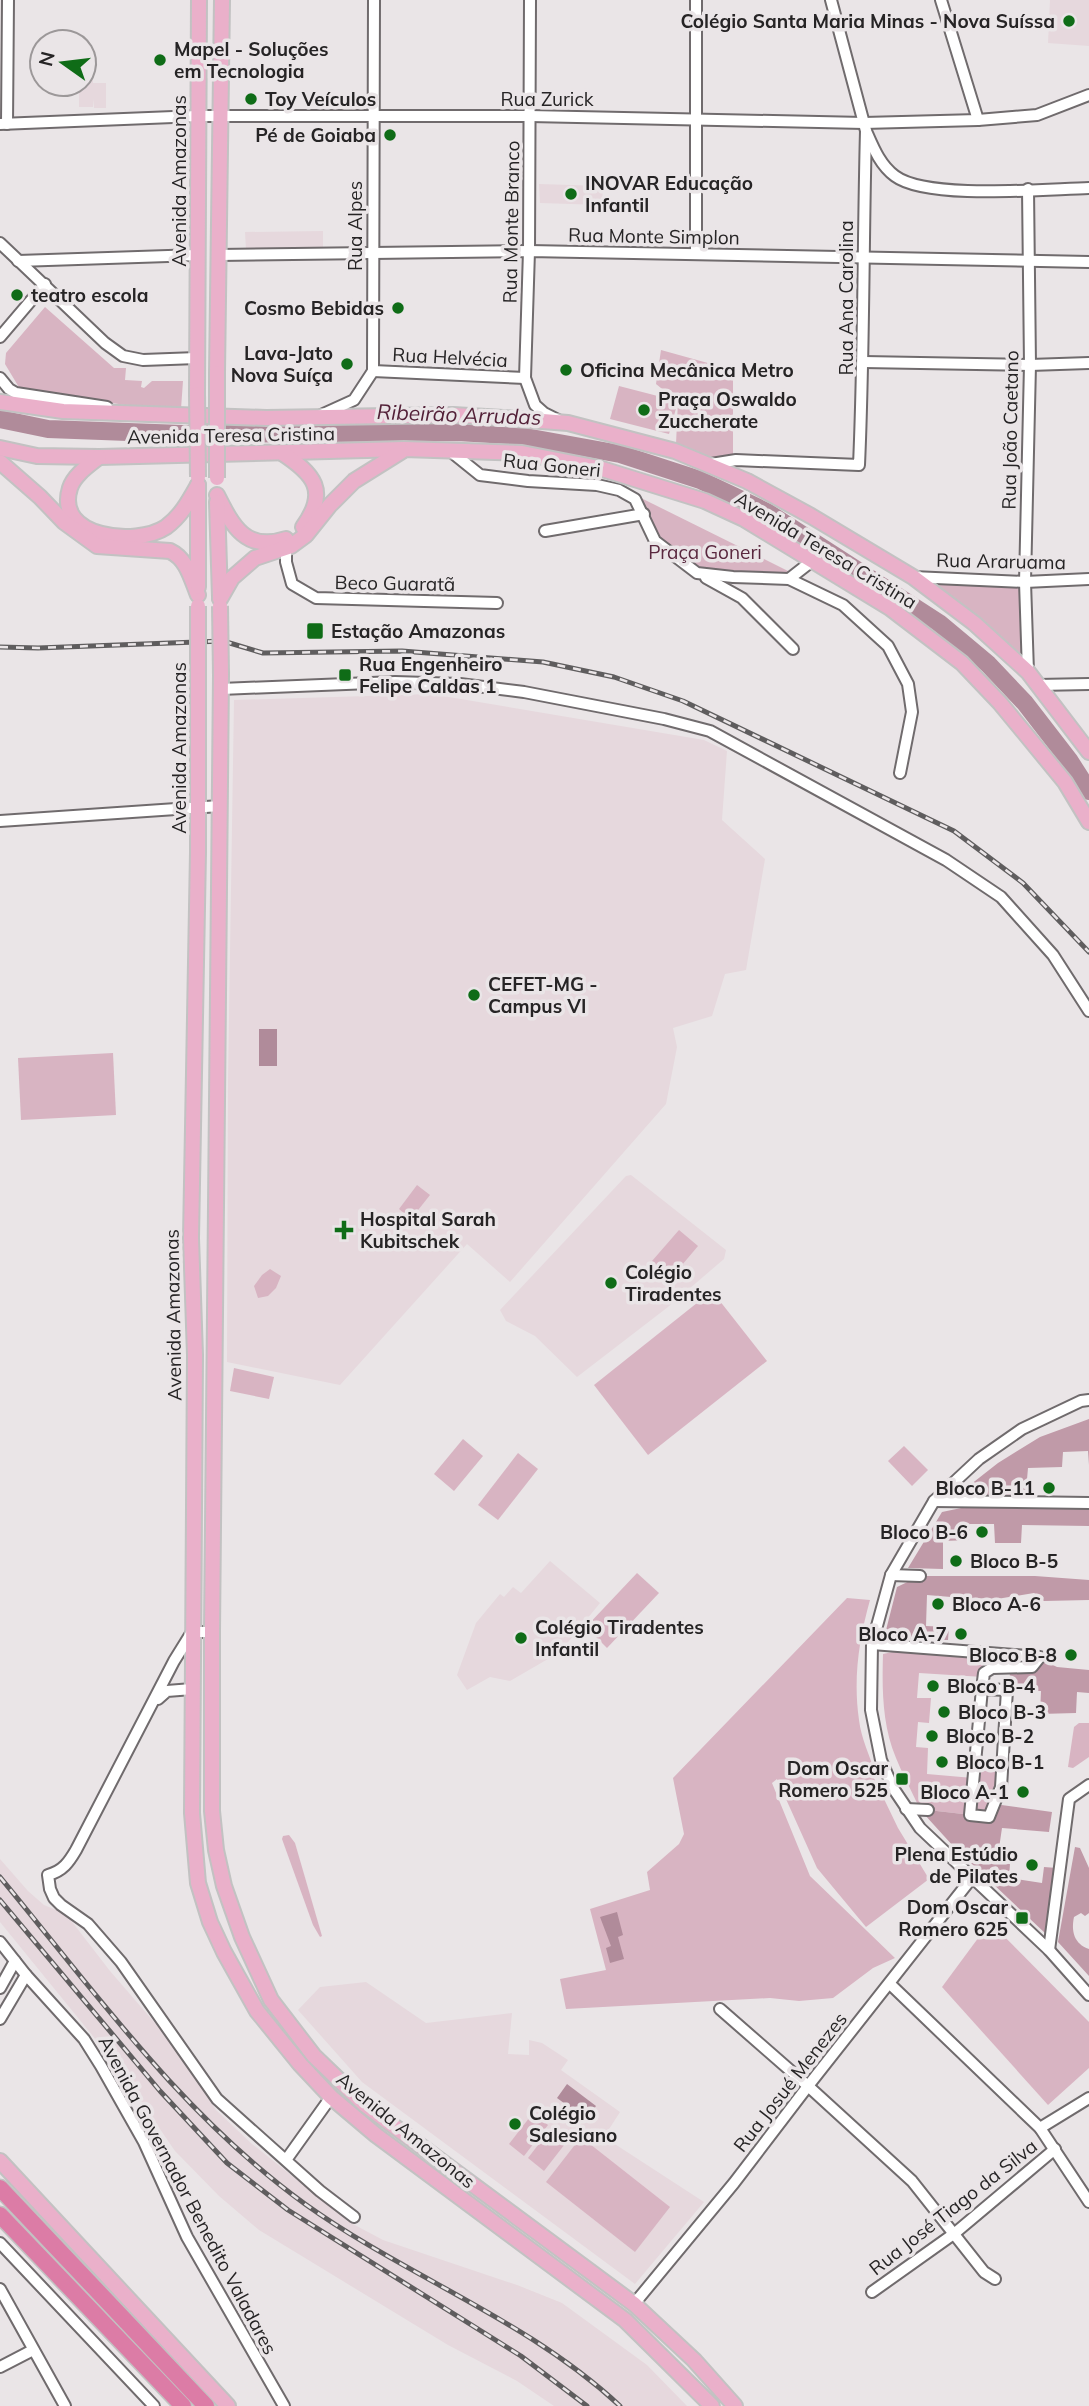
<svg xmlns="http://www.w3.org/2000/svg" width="1089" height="2406" viewBox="0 0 1089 2406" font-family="Mulish,sans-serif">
  <rect width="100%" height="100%" fill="#eae5e7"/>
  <g fill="#e6d8dd">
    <polygon points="1050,0 1089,0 1089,46 1048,43"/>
    <polygon points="84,61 93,61 93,83 106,83 106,108 94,108 94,99 93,107 79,107 79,84 84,84"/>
    <polygon points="539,184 603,186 602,205 540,203"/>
    <polygon points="323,231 323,247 246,250 245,232"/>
    <polygon points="431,694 704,740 727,751 722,820 765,859 746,970 725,974 712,1016 673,1028 677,1047 666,1104 510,1282 467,1244 340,1385 227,1362 228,1081 234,700"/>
    <polygon points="631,1175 726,1250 724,1259 668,1307 577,1377 535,1336 506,1321 500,1310 626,1176"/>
    <polygon points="550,1561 600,1603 560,1652 510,1681 490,1677 467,1690 457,1675 476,1623 500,1594 504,1597 513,1587 521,1593"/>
    <polygon points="0,1859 28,1891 44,1905 66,1914 110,1971 173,2044 216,2110 252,2144 351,2223 383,2240 517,2285 562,2303 647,2365 687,2406 554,2406 517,2381 448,2345 259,2230 219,2196 175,2151 114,2062 0,1922"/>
    <polygon points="366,1982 426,2023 512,2013 508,2054 529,2055 529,2040 542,2043 568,2060 561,2070 620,2112 604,2137 704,2202 635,2284 362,2082 298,2010 320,1987"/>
  </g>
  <g fill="#d8b4c2">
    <polygon points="45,307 114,368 126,368 125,380 142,381 141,387 144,388 152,381 183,381 181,409 145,408 20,389 5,364 6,353"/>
    <polygon points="661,350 733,370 733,459 713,463 676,444 678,401 669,434 610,419 619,386 677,401 656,384"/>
    <polygon points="637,496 790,572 697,573 655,541"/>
    <polygon points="929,583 1020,588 1022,592 1023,660"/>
    <polygon points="113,1053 116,1115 21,1120 18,1058"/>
    <polygon points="417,1185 430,1195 411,1219 399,1209"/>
    <polygon points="679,1230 698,1246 671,1278 652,1261"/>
    <polygon points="270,1269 281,1276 276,1288 268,1296 258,1298 254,1286 262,1275"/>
    <polygon points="712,1291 767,1361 648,1455 594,1385"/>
    <polygon points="234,1368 274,1377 269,1399 230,1391"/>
    <polygon points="463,1439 483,1456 454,1491 434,1474"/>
    <polygon points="904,1446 928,1470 912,1486 888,1461"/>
    <polygon points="518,1453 538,1469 498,1520 478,1505"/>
    <polygon points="637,1573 659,1593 607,1648 586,1627"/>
    <path d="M847 1598 870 1600C859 1639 853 1679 859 1720 861 1738 870 1756 875 1773L872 1774 898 1828 929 1879 866 1927 817 1868 777 1779 772 1783 810 1876 895 1958 873 1968 833 1998 799 2001 770 1998 566 2009 560 1979 606 1970 590 1909 650 1890 647 1872 679 1844 684 1834 673 1778Z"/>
    <path d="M898 1645 1040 1657 1032 1668H992L983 1677 919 1673 917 1698H931L929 1723 918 1722 916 1747 928 1748 927 1774 973 1778 974 1770 1002 1772 989 1817 928 1810 927 1804 917 1803C910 1788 902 1773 896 1758 882 1725 882 1688 883 1654L897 1651Z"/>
    <polygon points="1079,1723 1089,1723 1089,1757 1073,1768 1068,1767 1074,1727"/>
    <polygon points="289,1835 295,1843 322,1936 320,1937 313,1925 282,1839 283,1836"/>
    <polygon points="990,1922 1089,2022 1089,2068 1048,2105 942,1987"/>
    <polygon points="533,2113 548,2125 524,2156 509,2144"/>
    <polygon points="552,2127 568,2140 544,2171 528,2158"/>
    <polygon points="581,2137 670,2207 635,2252 546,2182"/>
  </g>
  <g fill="#c09aa8">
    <polygon points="1089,1419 1089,1465 1088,1451 1063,1452 1062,1467 1028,1468 1025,1502 1089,1503 1089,1526 1022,1525 1021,1543 995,1543 994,1524 970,1524 969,1540 943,1541 943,1569 908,1568 942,1512 966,1507 967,1496 959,1497 958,1495 961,1492 998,1463 1040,1437"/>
    <polygon points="920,1576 1035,1576 1089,1580 1089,1600 1044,1601 1034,1593 997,1599 975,1598 974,1613 950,1612 951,1597 927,1595 926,1626 949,1627 948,1640 891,1640 885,1634 897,1587"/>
    <polygon points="1040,1659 1057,1667 1089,1670 1089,1693 1077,1692 1076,1713 1040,1714 1041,1691 1009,1690 1010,1670"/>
    <polygon points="994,1804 1052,1812 1049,1832 1002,1828 997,1862 1010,1864 1009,1878 1042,1883 1044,1867 1057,1868 1046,1934 954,1847 924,1814 928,1810 989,1817"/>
    <path d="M1075 1847 1080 1848 1089 1868V1913L1085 1916 1081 1913 1074 1917C1071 1931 1074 1944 1089 1949V1976L1058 1942Z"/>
  </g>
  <g fill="#b08b9a">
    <rect x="259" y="1029" width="18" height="37"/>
    <polygon points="617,1912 623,1935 618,1937 624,1959 610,1963 606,1948 611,1946 600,1917"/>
    <polygon points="567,2084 596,2106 586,2119 557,2098"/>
  </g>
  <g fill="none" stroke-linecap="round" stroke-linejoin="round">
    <polyline stroke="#b08b9a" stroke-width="18" points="0,419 48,429 182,434 458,432 520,436 620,454 700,480 767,512 939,623 988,664 1025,703 1069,760 1089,791"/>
    <g stroke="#706b6d" stroke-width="14">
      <g id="minor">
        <polyline points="530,0 529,251 525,378 535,405 544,413 558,420"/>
        <polyline points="696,0 696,253"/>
        <path d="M831 0 866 131C873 147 880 165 895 176 927 200 1045 189 1089 188"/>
        <polyline points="941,0 978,120"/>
        <polyline points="0,124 198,116 530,116 864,123 978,120 1037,115 1089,95"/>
        <polyline points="7,124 8,0"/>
        <polyline points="1028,189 1030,365 1025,582 1028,672"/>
        <polyline points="0,243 105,343 123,356 143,360 197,358"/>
        <polyline points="218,255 529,251 1089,262"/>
        <polyline points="18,261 198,255"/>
        <polyline points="0,337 45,284"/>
        <polyline points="864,362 1030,365 1089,363"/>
        <polyline points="373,371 525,378"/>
        <polyline points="0,378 9,389 16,393 107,407"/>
        <polyline points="321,415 354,400 373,371 374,0"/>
        <polyline points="449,450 480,475 528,481 597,485 619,490 635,499 655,541 697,573 733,577 789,579 843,605 888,646 908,684 912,712 900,773"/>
        <path d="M711 464 736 460 859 465C864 353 863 242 866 131"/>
        <polyline points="545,531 644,514"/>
        <polyline points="286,548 286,562 292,584 316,598 497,603"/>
        <polyline points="913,577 1025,582 1089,579"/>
        <polyline points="706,578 742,598 793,649"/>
        <polyline points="789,579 812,561"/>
        <polyline points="1038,685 1089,684"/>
        <polyline points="221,689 395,682 460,684 524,692 664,719 710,731 946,860 1001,897 1053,955 1089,1011"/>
        <polyline points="0,821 220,806"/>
        <polyline points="1089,1400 1081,1401 1022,1429 979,1459 934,1501 891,1575 872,1644 871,1710 881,1760 893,1788 920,1828 1049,1950 1089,1995"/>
        <polyline points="934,1501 1089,1503"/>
        <polyline points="891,1575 920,1576"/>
        <path d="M212 1632H192L174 1661 76 1850C69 1862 63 1871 48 1875L50 1889 54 1898 61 1905 88 1924 121 1962 217 2099 320 2191 354 2217"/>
        <polyline points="872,1644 1040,1657 1032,1667 992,1668 984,1673 982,1689 970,1815 989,1817 1001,1787 1007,1690 982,1689"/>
        <polyline points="158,1699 167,1691 192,1689"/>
        <polyline points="906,1809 928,1810"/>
        <polyline points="0,1942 26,1975 84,2039 101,2066 144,2142 187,2237 284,2406"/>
        <polyline points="1049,1950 1069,1799 1089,1785"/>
        <polyline points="890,1984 1040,2128 1089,2202"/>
        <polyline points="0,1988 15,1961"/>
        <polyline points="720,2009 808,2086 912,2181 984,2272 995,2279"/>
        <polyline points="0,2019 26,1975"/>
        <polyline points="1040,2128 1089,2098"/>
        <polyline points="286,2160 331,2097"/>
        <polyline points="0,2243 154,2406"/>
        <polyline points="0,2289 65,2406"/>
        <polyline points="872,2292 955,2233 1055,2149"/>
        <polyline points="634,2304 734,2183 808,2086 971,1879"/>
        <polyline points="0,2367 33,2350"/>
      </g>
    </g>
    <g stroke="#c2c2c2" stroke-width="18">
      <g id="major">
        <polyline points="217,373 222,0"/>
        <polyline points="197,394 199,0"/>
        <polyline points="0,402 63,411 266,418 453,415 503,418 568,423 675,451 747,481 811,516 913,577 974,623 1028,672 1089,752"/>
        <polyline points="0,448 37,456 99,457 404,449 522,453 599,468 705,501 744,519 890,608 962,663 1000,703 1065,782 1089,822"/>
        <path d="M282 453C314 474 329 491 303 527"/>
        <path d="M99 457C89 465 74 475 70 488 54 538 136 547 166 527 181 516 189 501 198 485"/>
        <path d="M0 462 40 497 64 522 97 546 170 551C187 559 191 578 198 595"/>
        <polyline points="198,485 198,587"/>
        <path d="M217 495C233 527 246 552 286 539"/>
        <polyline points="217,502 220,597"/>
        <polyline points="220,599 232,578 255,558 291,546 306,535 330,505 354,481 402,451"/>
        <polyline points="198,667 198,852 191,1238 195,1355 192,1813 198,1883 210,1922 224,1952 257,2011 300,2064 331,2097 376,2135 625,2320 712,2406"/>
        <polyline points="221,675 212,1632 212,1811 216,1850 224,1886 242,1937 271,2000 314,2056 364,2104 634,2304 694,2360 735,2406"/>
        <polyline points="0,2161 228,2406"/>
      </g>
    </g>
    <g stroke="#c2c2c2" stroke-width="19">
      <g id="highway">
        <polyline points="0,2188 206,2406"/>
        <polyline points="0,2215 183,2406"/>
      </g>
    </g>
    <use href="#minor" stroke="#fff" stroke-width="10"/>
    <use href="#major" stroke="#eab0ca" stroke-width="14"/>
    <use href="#highway" stroke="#dc7ca6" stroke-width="16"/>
    <g stroke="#5f5d5e" stroke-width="5">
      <g id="rail">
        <polyline points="0,647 38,648 223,641 263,653 402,651 543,662 614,677 683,701 954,831 1023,883 1089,952"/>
        <path d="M0 1877C95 1992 183 2116 305 2204 407 2277 528 2320 620 2406"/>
        <polyline points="0,1900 160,2091 227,2163 288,2210 521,2356 587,2406"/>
      </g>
    </g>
    <use href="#rail" stroke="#eae5e7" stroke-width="2.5" stroke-dasharray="8" stroke-linecap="butt"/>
    <g stroke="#c2c2c2" stroke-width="18" stroke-linecap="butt">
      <g id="major-bridge">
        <polyline points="197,394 198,477"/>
        <polyline points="217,478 217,373"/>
        <polyline points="198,606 198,667"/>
        <polyline points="220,606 221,675"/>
      </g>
    </g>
    <use href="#major-bridge" stroke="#eab0ca" stroke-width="14"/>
  </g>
  <g fill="#0f6c17" stroke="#eae5e7" stroke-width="2.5">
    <circle cx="1069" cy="21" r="7"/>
    <circle cx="160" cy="60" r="7"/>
    <circle cx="251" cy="99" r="7"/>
    <circle cx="390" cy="135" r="7"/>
    <circle cx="571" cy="194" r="7"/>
    <circle cx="17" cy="295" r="7"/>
    <circle cx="398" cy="308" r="7"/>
    <circle cx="347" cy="364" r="7"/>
    <circle cx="566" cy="370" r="7"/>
    <circle cx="644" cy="410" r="7"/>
    <rect x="306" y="622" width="18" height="18" rx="3.5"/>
    <rect x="338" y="668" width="14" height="14" rx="3.5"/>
    <circle cx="474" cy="995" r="7"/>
    <path d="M340.5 1219.5h7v7h7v7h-7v7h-7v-7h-7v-7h7z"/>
    <circle cx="611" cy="1283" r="7"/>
    <circle cx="1049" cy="1488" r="7"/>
    <circle cx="982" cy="1532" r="7"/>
    <circle cx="956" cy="1561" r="7"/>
    <circle cx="938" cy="1604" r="7"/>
    <circle cx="961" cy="1634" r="7"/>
    <circle cx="521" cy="1638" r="7"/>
    <circle cx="1071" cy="1655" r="7"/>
    <circle cx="933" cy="1686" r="7"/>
    <circle cx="944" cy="1712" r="7"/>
    <circle cx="932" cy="1736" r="7"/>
    <circle cx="942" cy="1762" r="7"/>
    <rect x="895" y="1772" width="14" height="14" rx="3.5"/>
    <circle cx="1023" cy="1792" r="7"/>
    <circle cx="1032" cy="1865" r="7"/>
    <rect x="1015" y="1911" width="14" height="14" rx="3.5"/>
    <circle cx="515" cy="2124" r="7"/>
  </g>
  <g text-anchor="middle" stroke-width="7" stroke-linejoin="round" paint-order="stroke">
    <g font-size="19" font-weight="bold" fill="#262425" stroke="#eae5e7" text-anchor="start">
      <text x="1055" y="28" text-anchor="end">Colégio Santa Maria Minas - Nova Suíssa</text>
      <text x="174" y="56">Mapel - Soluções<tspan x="174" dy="22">em Tecnologia</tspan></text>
      <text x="265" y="106">Toy Veículos</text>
      <text x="376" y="142" text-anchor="end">Pé de Goiaba</text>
      <text x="585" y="190">INOVAR Educação<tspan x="585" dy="22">Infantil</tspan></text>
      <text x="31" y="302">teatro escola</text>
      <text x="384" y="315" text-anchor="end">Cosmo Bebidas</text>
      <text x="333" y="360" text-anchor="end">Lava-Jato<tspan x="333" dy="22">Nova Suíça</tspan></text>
      <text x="580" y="377">Oficina Mecânica Metro</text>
      <text x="658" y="406">Praça Oswaldo<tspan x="658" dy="22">Zuccherate</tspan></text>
      <text x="331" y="638">Estação Amazonas</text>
      <text x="359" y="671">Rua Engenheiro<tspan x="359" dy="22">Felipe Caldas 1</tspan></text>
      <text x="488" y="991">CEFET-MG -<tspan x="488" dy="22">Campus VI</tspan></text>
      <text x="360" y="1226">Hospital Sarah<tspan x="360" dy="22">Kubitschek</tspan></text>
      <text x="625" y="1279">Colégio<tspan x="625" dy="22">Tiradentes</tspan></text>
      <text x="1035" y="1495" text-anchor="end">Bloco B-11</text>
      <text x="968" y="1539" text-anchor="end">Bloco B-6</text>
      <text x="970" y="1568">Bloco B-5</text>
      <text x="952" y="1611">Bloco A-6</text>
      <text x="535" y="1634">Colégio Tiradentes<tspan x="535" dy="22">Infantil</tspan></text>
      <text x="947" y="1641" text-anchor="end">Bloco A-7</text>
      <text x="1057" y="1662" text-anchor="end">Bloco B-8</text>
      <text x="947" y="1693">Bloco B-4</text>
      <text x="958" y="1719">Bloco B-3</text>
      <text x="946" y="1743">Bloco B-2</text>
      <text x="956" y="1769">Bloco B-1</text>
      <text x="888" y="1775" text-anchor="end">Dom Oscar<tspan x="888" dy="22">Romero 525</tspan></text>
      <text x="1009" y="1799" text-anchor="end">Bloco A-1</text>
      <text x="1018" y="1861" text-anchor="end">Plena Estúdio<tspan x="1018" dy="22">de Pilates</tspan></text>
      <text x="1008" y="1914" text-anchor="end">Dom Oscar<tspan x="1008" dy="22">Romero 625</tspan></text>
      <text x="529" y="2120">Colégio<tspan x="529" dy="22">Salesiano</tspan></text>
    </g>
    <g font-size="19" fill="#262425" stroke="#eae5e7">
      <text x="547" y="106">Rua Zurick</text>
      <text transform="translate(179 181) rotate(-90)" y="7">Avenida Amazonas</text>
      <text transform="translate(511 222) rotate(-89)" y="7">Rua Monte Branco</text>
      <text transform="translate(355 226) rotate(-90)" y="7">Rua Alpes</text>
      <text transform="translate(654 236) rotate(1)" y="7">Rua Monte Simplon</text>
      <text transform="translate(846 298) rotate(-90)" y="7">Rua Ana Carolina</text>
      <text transform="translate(450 357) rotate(3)" y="7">Rua Helvécia</text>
      <text transform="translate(1010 430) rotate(-89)" y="7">Rua João Caetano</text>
      <text transform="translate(231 435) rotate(-1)" y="7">Avenida Teresa Cristina</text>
      <text transform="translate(552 465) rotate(6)" y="7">Rua Goneri</text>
      <text transform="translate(826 550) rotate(31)" y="7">Avenida Teresa Cristina</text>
      <text transform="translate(1001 561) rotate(1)" y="7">Rua Araruama</text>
      <text transform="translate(395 583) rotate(1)" y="7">Beco Guaratã</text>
      <text transform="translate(179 748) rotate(-90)" y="7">Avenida Amazonas</text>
      <text transform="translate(173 1315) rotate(-91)" y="7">Avenida Amazonas</text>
      <text transform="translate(790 2082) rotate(-52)" y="7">Rua Josué Menezes</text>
      <text transform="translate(406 2130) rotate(39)" y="7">Avenida Amazonas</text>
      <text transform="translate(188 2195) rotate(62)" y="7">Avenida Governador Benedito Valadares</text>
      <text transform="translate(953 2207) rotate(-38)" y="7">Rua José Tiago da Silva</text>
    </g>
    <g font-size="19" fill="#5a283f" stroke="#eae5e7">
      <text x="705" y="559">Praça Goneri</text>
    </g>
    <g font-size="21" font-style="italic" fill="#532138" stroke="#eae5e7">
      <text transform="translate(459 415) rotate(2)" y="7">Ribeirão Arrudas</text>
    </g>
  </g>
  <g transform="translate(63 63) rotate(284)"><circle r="33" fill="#eae5e7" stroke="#9c9899" stroke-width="2"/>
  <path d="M0-5L12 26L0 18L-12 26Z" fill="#0f6c17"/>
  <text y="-10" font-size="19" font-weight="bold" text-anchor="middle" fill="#262425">N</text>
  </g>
</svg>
